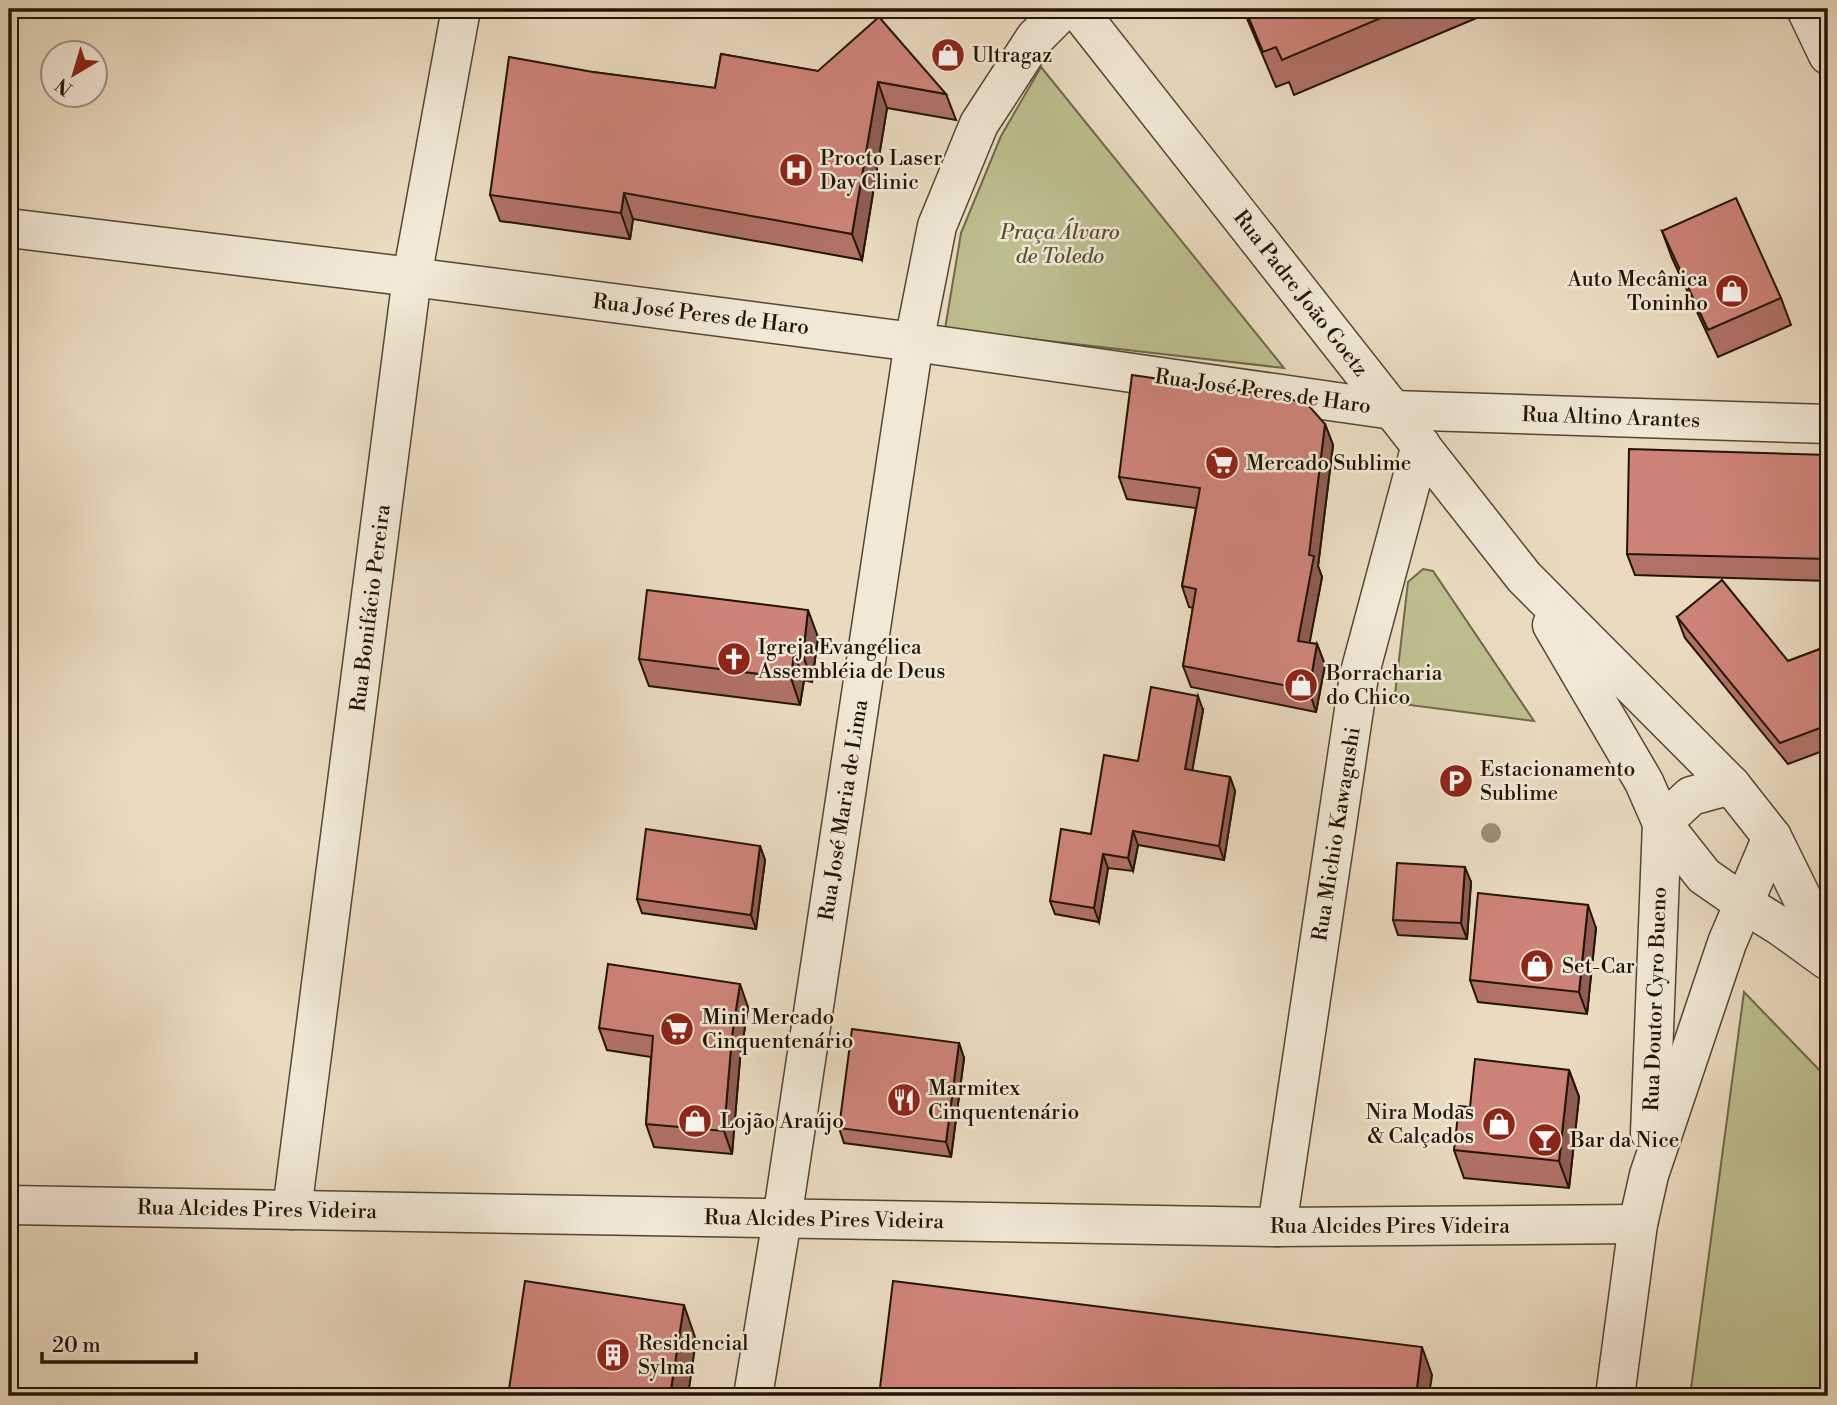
<svg xmlns="http://www.w3.org/2000/svg" width="1837" height="1405" viewBox="0 0 1837 1405" font-family="'Libre Bodoni',serif">
  <rect width="100%" height="100%" fill="#eadbc0"/>
  <filter id="stains"><feTurbulence type="fractalNoise" baseFrequency=".00286" numOctaves="4"/><feColorMatrix values="0 0 0 0 .2 0 0 0 0 .09 0 0 0 0 .02 0 0 0 .5 -.17"/></filter>
  <radialGradient id="worn" r=".72"><stop offset=".6" stop-color="#630" stop-opacity="0"/><stop offset="1" stop-color="#630" stop-opacity=".3"/></radialGradient>
  <g fill="#bdbe8e" stroke="#70694a" stroke-width="2">
    <polygon points="1041,67 1284,368 945,329 961,233 1001,136"/>
    <polygon points="1423,569 1433,571 1534,721 1394,703 1408,582"/>
    <polygon points="1744,992 1828,1079 1828,1396 1690,1396"/>
  </g>
  <g fill="none" stroke-linecap="round" stroke-linejoin="round">
    <g stroke="#544634" stroke-width="41">
      <g id="minor">
        <polyline points="1077,9 1524,577 1731,785 1772,837 1807,908 1823,956"/>
        <polyline points="1806,9 1828,55"/>
        <polyline points="9,228 412,277 914,342 1393,410 1828,424"/>
        <polyline points="1552,625 1644,782 1662,823 1704,876 1743,903 1780,926 1827,960"/>
        <polyline points="1662,823 1691,796 1731,785"/>
        <polyline points="1650,1133 1662,823"/>
        <polyline points="9,1205 1277,1227 1638,1224"/>
        <polyline points="292,1210 412,277 461,9"/>
        <polyline points="1277,1227 1359,676 1421,445"/>
        <polyline points="753,1396 782,1219 914,342 937,226 979,124 1035,38 1064,9"/>
        <polyline points="1615,1396 1638,1224 1649,1175 1727,943 1772,837"/>
      </g>
    </g>
    <use href="#minor" stroke="#f1e8d6" stroke-width="38"/>
  </g>
  <circle fill="#9a8f74" cx="1491" cy="833" r="10"/>
  <g fill="#b17167" stroke="#221405" stroke-width="2">
    <polygon points="1243,9 1498,9 1294,95 1289,82 1276,87"/>
    <polygon points="721,54 946,94 956,120 887,108 862,260 633,219 630,239 500,221 490,195 593,72 715,88"/>
    <polygon points="1662,231 1781,298 1791,325 1718,357 1672,258"/>
    <polygon points="1325,424 1333,445 1318,566 1322,577 1309,643 1317,644 1325,665 1316,712 1191,687 1183,666 1193,608 1189,607 1182,586 1196,508 1127,499 1119,477"/>
    <polygon points="1828,455 1828,581 1635,575 1627,554"/>
    <polygon points="1677,617 1788,661 1828,646 1828,749 1788,764 1685,638"/>
    <polygon points="818,637 812,682 804,680 800,705 649,686 639,659"/>
    <polygon points="1203,710 1192,771 1230,777 1235,791 1224,860 1138,845 1133,871 1108,868 1099,922 1055,914 1050,901 1091,834 1138,761"/>
    <polygon points="760,846 765,860 756,929 642,913 637,899"/>
    <polygon points="1471,882 1467,939 1398,935 1393,920"/>
    <polygon points="1596,928 1587,1014 1478,1002 1470,980"/>
    <polygon points="748,1007 740,1059 732,1154 654,1147 646,1124 651,1057 607,1050 599,1028"/>
    <polygon points="959,1043 964,1058 951,1157 844,1143 839,1128"/>
    <polygon points="1569,1070 1579,1097 1569,1188 1464,1178 1454,1150 1470,1107"/>
  </g>
  <g fill="#905c54" stroke="#221405" stroke-width="2">
    <polygon points="878,82 887,108 862,260 852,234"/>
    <polygon points="624,193 633,219 630,239 621,213"/>
    <polygon points="1325,424 1333,445 1318,566 1322,577 1306,662 1298,641"/>
    <polygon points="808,610 818,637 812,682 803,655"/>
    <polygon points="1317,644 1325,665 1316,712 1309,690"/>
    <polygon points="794,653 804,680 800,705 791,678"/>
    <polygon points="1198,696 1203,710 1190,783 1185,769"/>
    <polygon points="1230,777 1235,791 1224,860 1219,846"/>
    <polygon points="1133,831 1138,845 1133,871 1128,858"/>
    <polygon points="760,846 765,860 756,929 751,915"/>
    <polygon points="1103,854 1108,868 1099,922 1094,908"/>
    <polygon points="1465,867 1471,882 1467,939 1461,923"/>
    <polygon points="1588,905 1596,928 1587,1014 1579,992"/>
    <polygon points="740,984 748,1007 740,1059 732,1154 724,1131 732,1036"/>
    <polygon points="959,1043 964,1058 951,1157 946,1142"/>
    <polygon points="1569,1070 1579,1097 1569,1188 1559,1161"/>
    <polygon points="684,1305 696,1340 688,1396 670,1396"/>
    <polygon points="1422,1347 1432,1375 1429,1396 1416,1396"/>
  </g>
  <g fill="#ce8378" stroke="#221405" stroke-width="2">
    <polygon points="1245,9 1402,9 1282,60 1276,47 1263,52"/>
    <polygon points="879,17 946,94 878,82 852,234 624,193 621,213 490,195 509,57 593,72 715,88 721,54 818,71"/>
    <polygon points="1736,198 1781,298 1708,330 1662,231"/>
    <polygon points="1132,375 1286,397 1309,406 1325,424 1309,555 1314,556 1298,641 1317,644 1309,690 1183,666 1196,589 1182,586 1200,488 1119,477"/>
    <polygon points="1629,449 1828,455 1828,559 1627,554"/>
    <polygon points="1722,580 1788,661 1828,646 1828,725 1780,743 1677,617"/>
    <polygon points="647,590 808,610 803,655 794,653 791,678 639,659"/>
    <polygon points="1151,687 1198,696 1185,769 1230,777 1219,846 1133,831 1128,858 1103,854 1094,908 1050,901 1061,829 1091,834 1104,755 1138,761"/>
    <polygon points="646,829 760,846 751,915 637,899"/>
    <polygon points="1397,863 1465,867 1461,923 1393,920"/>
    <polygon points="1478,893 1588,905 1579,992 1470,980"/>
    <polygon points="608,964 740,984 732,1036 724,1131 646,1124 653,1036 599,1028"/>
    <polygon points="852,1029 959,1043 946,1142 839,1128"/>
    <polygon points="1475,1059 1569,1070 1559,1161 1454,1150 1459,1106 1470,1107"/>
    <polygon points="525,1281 684,1305 670,1396 508,1396"/>
    <polygon points="893,1281 1422,1347 1416,1396 879,1396"/>
  </g>
  <defs>
    <g id="shop-disc" transform="scale(1.75)"><circle r="9.5" fill="#8f2418" stroke="#f1e8d6"/><path d="M-5-2.5h2.3a2.7 3.5 0 0 1 5.4 0H5L5.5 6h-11ZM-1.5-2.5h3a1.5 2.3 0 0 0-3 0Z" fill="#fff"/></g>
    <g id="hospital-disc" transform="scale(1.75)"><circle r="9.5" fill="#8f2418" stroke="#f1e8d6"/><path d="M-5-5h3v3.5h4V-5h3V5h-3V1.5h-4V5h-3Z" fill="#fff"/></g>
    <g id="supermarket-disc" transform="scale(1.75)"><circle r="9.5" fill="#8f2418" stroke="#f1e8d6"/><path d="M-6-5.5h2.5l.6 2H6L4.5 2H-2.5L-4.4-4H-6ZM-1.5 3.2a1.3 1.3 0 1 0 .1 0ZM3 3.2a1.3 1.3 0 1 0 .1 0Z" fill="#fff"/></g>
    <g id="church-disc" transform="scale(1.75)"><circle r="9.5" fill="#8f2418" stroke="#f1e8d6"/><path d="M-1.2-6h2.4v3.5h3.3v2.4h-3.3V6h-2.4V-.1h-3.3v-2.4h3.3Z" fill="#fff"/></g>
    <g id="parking-disc" transform="scale(1.75)"><circle r="9.5" fill="#8f2418" stroke="#f1e8d6"/><path d="M-3.5-5.5H1a3.5 3.5 0 0 1 0 7H-1V5.5H-3.5ZM-1-3.4V-.6H.8a1.4 1.4 0 0 0 0-2.8Z" fill="#fff"/></g>
    <g id="restaurant-disc" transform="scale(1.75)"><circle r="9.5" fill="#8f2418" stroke="#f1e8d6"/><path d="M-5-6h1v4h1v-4h1v4h1v-4h1v5L-1.5 .5V6h-2V.5L-5-1ZM5-6V6H3V1.5H1.5Q1.5-4 5-6Z" fill="#fff"/></g>
    <g id="bar-disc" transform="scale(1.75)"><circle r="9.5" fill="#8f2418" stroke="#f1e8d6"/><path d="M-6-5H6L.8 .8V4.5H3.5V6h-7V4.5H-.8V.8Z" fill="#fff"/></g>
    <g id="building-disc" transform="scale(1.75)"><circle r="9.5" fill="#8f2418" stroke="#f1e8d6"/><path d="M-4-6H4V6H1V3H-1V6H-4ZM-2.5-4.3h1.7v1.8h-1.7ZM.8-4.3h1.7v1.8H.8ZM-2.5-1h1.7V.8h-1.7ZM.8-1h1.7V.8H.8Z" fill="#fff"/></g>
  </defs>
  <g fill-rule="evenodd">
    <use href="#shop-disc" x="948" y="55"/>
    <use href="#hospital-disc" x="796" y="170"/>
    <use href="#shop-disc" x="1732" y="291"/>
    <use href="#supermarket-disc" x="1222" y="463"/>
    <use href="#church-disc" x="734" y="659"/>
    <use href="#shop-disc" x="1301" y="685"/>
    <use href="#parking-disc" x="1456" y="781"/>
    <use href="#shop-disc" x="1537" y="966"/>
    <use href="#supermarket-disc" x="677" y="1029"/>
    <use href="#restaurant-disc" x="904" y="1100"/>
    <use href="#shop-disc" x="695" y="1121"/>
    <use href="#shop-disc" x="1499" y="1124"/>
    <use href="#bar-disc" x="1545" y="1140"/>
    <use href="#building-disc" x="613" y="1355"/>
  </g>
  <g text-anchor="middle" stroke-width="5" stroke-linejoin="round" paint-order="stroke">
    <g font-size="21" fill="#221405" stroke="#f1e8d6" text-anchor="start">
      <text x="972" y="62">Ultragaz</text>
      <text x="820" y="165">Procto Laser<tspan x="820" dy="24">Day Clinic</tspan></text>
      <text x="1708" y="286" text-anchor="end">Auto Mecânica<tspan x="1708" dy="24">Toninho</tspan></text>
      <text x="1246" y="470">Mercado Sublime</text>
      <text x="758" y="654">Igreja Evangélica<tspan x="758" dy="24">Assembléia de Deus</tspan></text>
      <text x="1326" y="680">Borracharia<tspan x="1326" dy="24">do Chico</tspan></text>
      <text x="1480" y="776">Estacionamento<tspan x="1480" dy="24">Sublime</tspan></text>
      <text x="1562" y="973">Set-Car</text>
      <text x="702" y="1024">Mini Mercado<tspan x="702" dy="24">Cinquentenário</tspan></text>
      <text x="928" y="1095">Marmitex<tspan x="928" dy="24">Cinquentenário</tspan></text>
      <text x="1474" y="1119" text-anchor="end">Nira Modas<tspan x="1474" dy="24">&amp; Calçados</tspan></text>
      <text x="720" y="1128">Lojão Araújo</text>
      <text x="1570" y="1147">Bar da Nice</text>
      <text x="638" y="1350">Residencial<tspan x="638" dy="24">Sylma</tspan></text>
    </g>
    <g font-size="21" font-style="italic" fill="#585035" stroke="#f1e8d6">
      <text x="1060" y="239">Praça Álvaro<tspan x="1060" dy="24">de Toledo</tspan></text>
    </g>
    <g font-size="21" fill="#221405" stroke="#f1e8d6">
      <text transform="translate(1301 293) rotate(52)" y="7">Rua Padre João Goetz</text>
      <text transform="translate(701 314) rotate(7)" y="7">Rua José Peres de Haro</text>
      <text transform="translate(1263 391) rotate(8)" y="7">Rua José Peres de Haro</text>
      <text transform="translate(1611 417) rotate(2)" y="7">Rua Altino Arantes</text>
      <text transform="translate(370 608) rotate(-83)" y="7">Rua Bonifácio Pereira</text>
      <text transform="translate(843 810) rotate(-81)" y="7">Rua José Maria de Lima</text>
      <text transform="translate(1336 834) rotate(-81)" y="7">Rua Michio Kawagushi</text>
      <text transform="translate(1655 999) rotate(-88)" y="7">Rua Doutor Cyro Bueno</text>
      <text transform="translate(257 1209) rotate(1)" y="7">Rua Alcides Pires Videira</text>
      <text transform="translate(824 1219) rotate(1)" y="7">Rua Alcides Pires Videira</text>
      <text x="1390" y="1233">Rua Alcides Pires Videira</text>
    </g>
  </g>
  <rect width="1837" height="1405" fill="none" stroke="#eadbc0" stroke-width="35"/>
  <rect x="10" y="10" width="1816" height="1384" fill="none" stroke="#221405" stroke-width="3.5"/>
  <rect x="18" y="18" width="1802" height="1370" fill="none" stroke="#221405" stroke-width="2"/>
  <g transform="translate(74 74) rotate(218)"><circle r="33" fill="#f1e8d6" stroke="#9e9382" stroke-width="2"/>
  <path d="M0-5L12 26L0 18L-12 26Z" fill="#8f2418"/>
  <text y="-10" font-size="19" font-weight="bold" text-anchor="middle" fill="#221405">N</text>
  </g>
  <path d="M42 1352v10h154v-10" fill="none" stroke="#221405" stroke-width="3.5"/>
  <text x="52" y="1352" font-size="21" fill="#221405" stroke="#f1e8d6" stroke-width="5" paint-order="stroke">20 m</text>
  <rect width="100%" height="100%" filter="url(#stains)"/>
  <rect width="100%" height="100%" fill="url(#worn)"/>
</svg>
